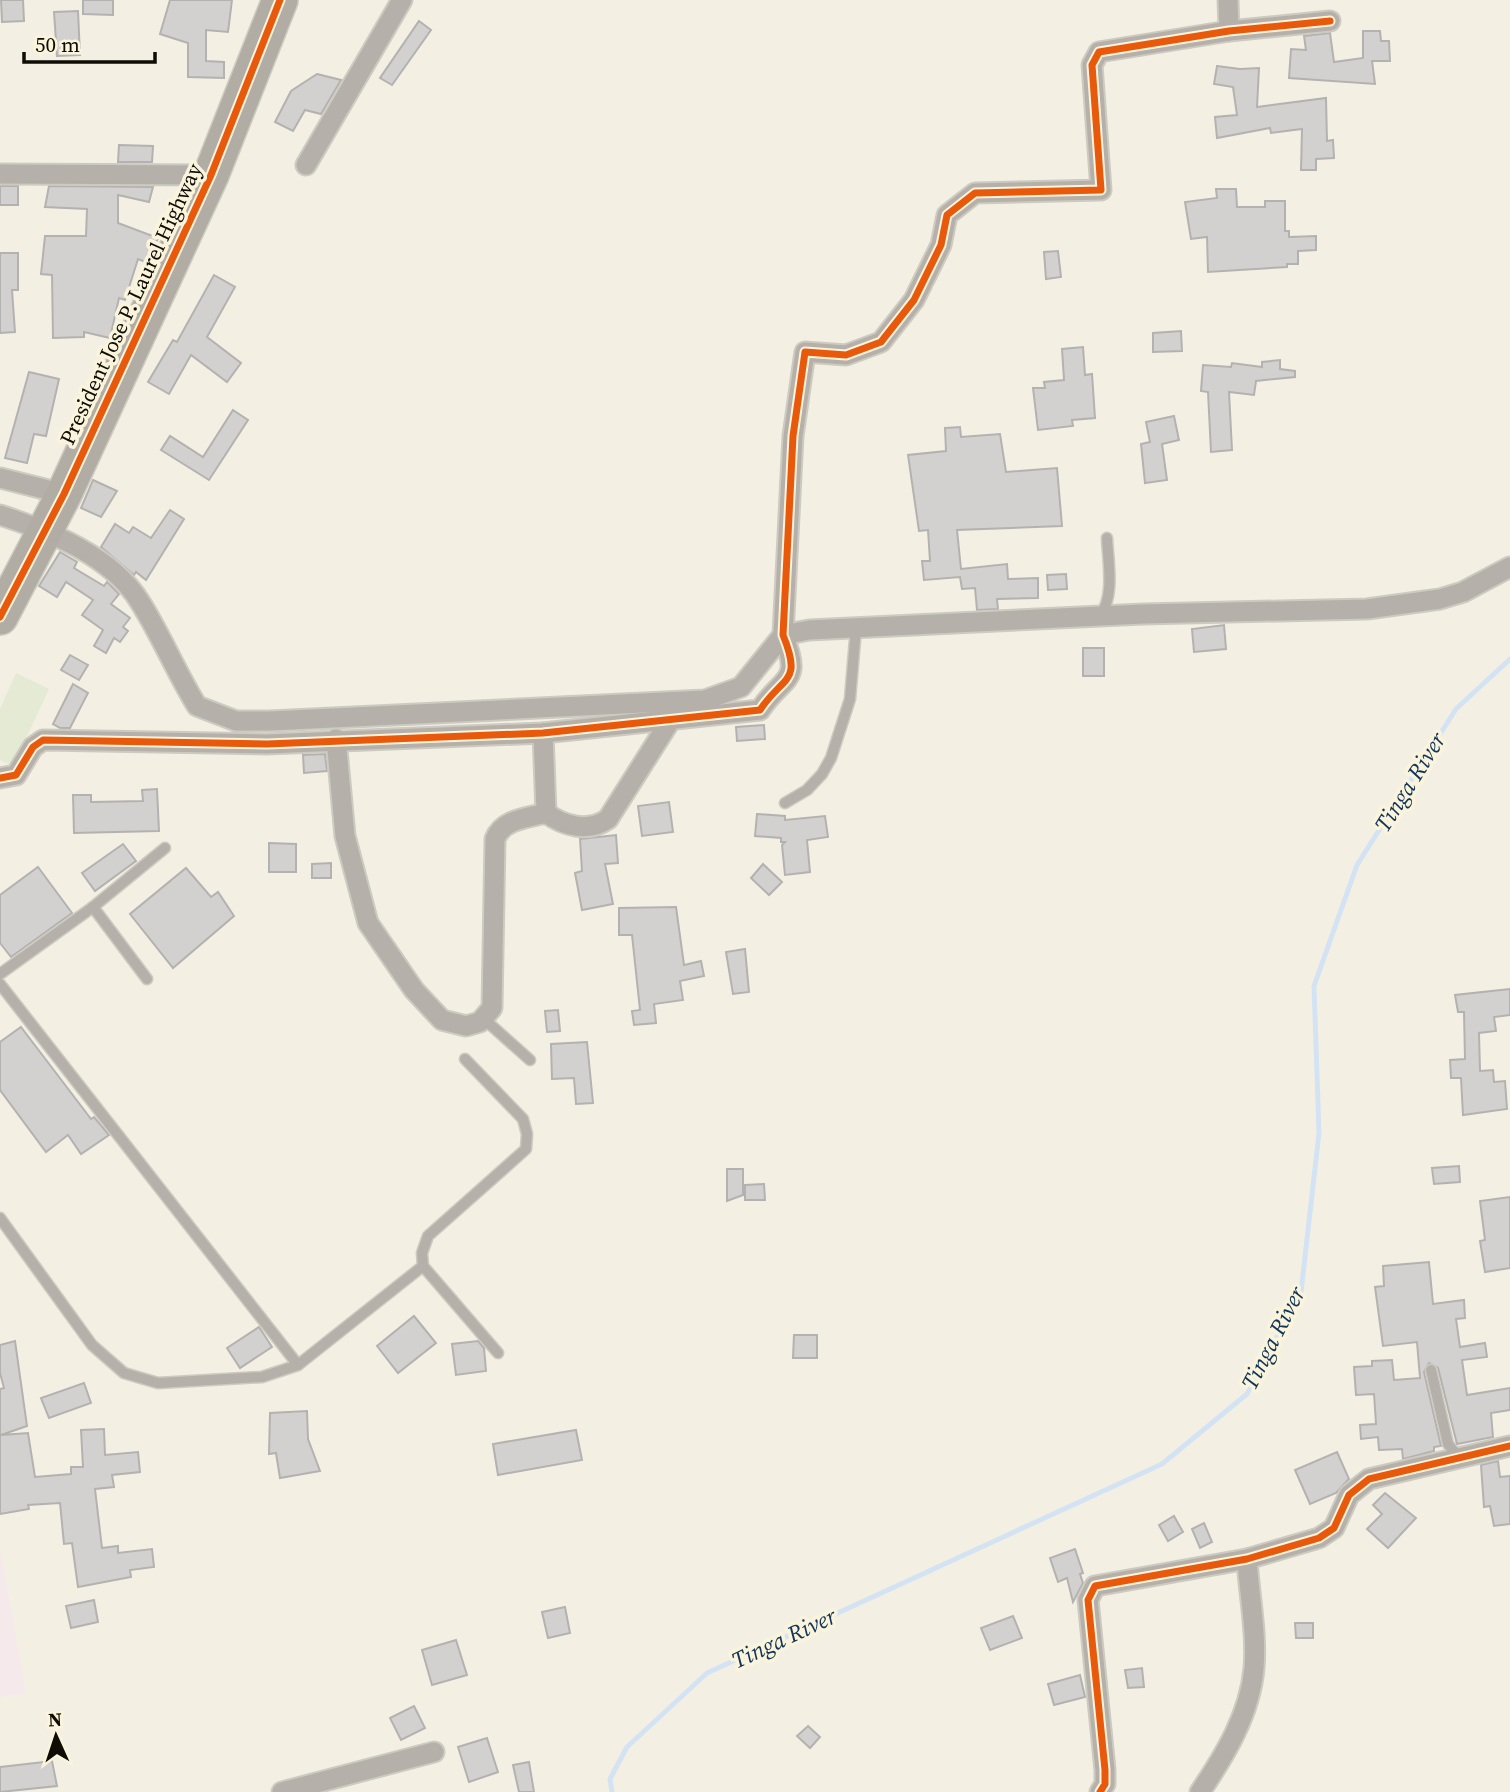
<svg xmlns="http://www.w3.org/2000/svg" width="1510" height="1792" viewBox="0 0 1510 1792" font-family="'Source Serif 4',serif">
  <rect width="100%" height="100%" fill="#f3f0e3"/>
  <polygon fill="#f6e9eb" points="0,1547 26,1693 0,1697"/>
  <polygon fill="#e4ead4" points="16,673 49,689 13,766 0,760 0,709"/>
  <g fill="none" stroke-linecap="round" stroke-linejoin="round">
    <polyline stroke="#d4e3f3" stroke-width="5" points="612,1792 610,1779 627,1747 707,1673 1162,1464 1247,1394 1301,1292 1319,1133 1314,986 1357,865 1456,709 1510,659"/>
  </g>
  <g fill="#d3d1cf" stroke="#b4b2b0" stroke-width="2">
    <polygon points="1,0 23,0 24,21 2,22"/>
    <polygon points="83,0 113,0 113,15 83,14"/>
    <polygon points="170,0 232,0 228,32 206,30 206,61 224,62 224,78 188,77 188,43 160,34"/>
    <polygon points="78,11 80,55 57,56 54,12"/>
    <polygon points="419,21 431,30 392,85 380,78"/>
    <polygon points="1363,31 1380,31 1381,41 1389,41 1390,61 1372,61 1375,84 1289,78 1291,49 1306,50 1304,36 1330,33 1334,62 1363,58"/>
    <polygon points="1217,66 1240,69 1259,68 1257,107 1326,98 1327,141 1333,140 1334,158 1316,159 1316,170 1301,170 1302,129 1271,133 1270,128 1217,138 1215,117 1237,115 1233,87 1214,84"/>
    <polygon points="317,74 341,80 321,114 305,110 293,131 275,122 291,91"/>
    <polygon points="119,145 153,146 152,162 118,162"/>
    <rect x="0" y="186" width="18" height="19"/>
    <polygon points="49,186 153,187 149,202 118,195 118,223 158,238 148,263 138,259 125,300 119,298 110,338 84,332 84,337 53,338 52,275 41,274 45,236 86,236 87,209 45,207"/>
    <polygon points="1216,189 1236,189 1237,207 1265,207 1265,201 1285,201 1285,231 1289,231 1289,237 1316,236 1316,250 1298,251 1298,264 1287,264 1287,267 1208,272 1207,237 1191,239 1185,202 1217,198"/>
    <polygon points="1058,251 1061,277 1046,279 1044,252"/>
    <polygon points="0,253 18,253 18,290 12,290 15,332 0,333"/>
    <polygon points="214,275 235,287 207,337 241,363 227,382 191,355 169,394 148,382 173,340 177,342"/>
    <polygon points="1181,331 1182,351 1153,352 1153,333"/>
    <polygon points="1083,347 1085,375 1092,374 1095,418 1072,420 1073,426 1038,430 1033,388 1045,388 1044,382 1064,380 1062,349"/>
    <polygon points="1280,360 1280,369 1295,371 1295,377 1256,381 1254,395 1229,392 1232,450 1211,452 1208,392 1201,391 1203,365 1231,367 1232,363 1262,367 1262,362"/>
    <polygon points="29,372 59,379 46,436 34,434 27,463 5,458"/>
    <polygon points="233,410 248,420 209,480 161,450 170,436 203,457"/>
    <polygon points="1174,416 1179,440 1162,444 1167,480 1145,483 1141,444 1150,442 1146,422"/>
    <polygon points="960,427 961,437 1000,434 1006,472 1057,468 1062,526 957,530 961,569 1007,564 1008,579 1038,578 1038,598 997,599 998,609 977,610 975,588 962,589 960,577 924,580 922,561 930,561 928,530 919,531 908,455 946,451 945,428"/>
    <polygon points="93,480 117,491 101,517 81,508"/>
    <polygon points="170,510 184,519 146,580 136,572 134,575 101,547 115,524 129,533 133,527 151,538"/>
    <polygon points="60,552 77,562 74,568 104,586 107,582 119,594 111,604 130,618 123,627 128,631 120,642 114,638 106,653 94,646 103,630 82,615 93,600 66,582 57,597 39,586"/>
    <polygon points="1066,574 1067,589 1048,590 1047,575"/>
    <polygon points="1224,625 1226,649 1194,652 1192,629"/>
    <rect x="1083" y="648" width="21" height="28"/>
    <polygon points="70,655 88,665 79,680 61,670"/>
    <polygon points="73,684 88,693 70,728 60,728 53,724"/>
    <polygon points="764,725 765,739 737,741 736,727"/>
    <polygon points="325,754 327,771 304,773 303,755"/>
    <polygon points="157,789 159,831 74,833 73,795 91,795 91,802 143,801 142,790"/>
    <polygon points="669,802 673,832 642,836 638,806"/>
    <polygon points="757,814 785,816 785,820 825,816 828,837 807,840 810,872 785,875 782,845 785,842 781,842 781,838 755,836"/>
    <polygon points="616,835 618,863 605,864 613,904 582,910 575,873 582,871 580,839"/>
    <polygon points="269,843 296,844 296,872 269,872"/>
    <polygon points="123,844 136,861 95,891 82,873"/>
    <polygon points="331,863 331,878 312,878 312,864"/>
    <polygon points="763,864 782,882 769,895 751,878"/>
    <polygon points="38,867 72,913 11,957 0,943 0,895"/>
    <polygon points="186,868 211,897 218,892 234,916 173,968 130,914"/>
    <polygon points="676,907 684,965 701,961 704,976 680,981 683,1000 654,1004 656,1023 634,1025 632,1011 640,1010 632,935 619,935 619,908"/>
    <polygon points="745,949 749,992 733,994 726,952"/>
    <polygon points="1510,989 1510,1015 1494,1017 1496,1031 1479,1033 1480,1071 1493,1070 1494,1082 1505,1081 1507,1109 1463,1115 1461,1078 1451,1078 1450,1060 1465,1059 1464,1012 1458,1012 1455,995"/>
    <polygon points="558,1010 560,1031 547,1032 545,1011"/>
    <polygon points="21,1027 91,1119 94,1117 109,1135 81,1154 68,1135 46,1152 0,1090 0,1042"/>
    <polygon points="587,1042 593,1103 576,1104 574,1078 552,1079 551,1044"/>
    <polygon points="1459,1166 1460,1182 1434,1184 1432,1168"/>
    <polygon points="727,1169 743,1169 743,1195 727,1201"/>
    <polygon points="764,1184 765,1200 745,1200 745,1185"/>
    <polygon points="1510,1197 1510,1268 1485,1272 1480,1241 1485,1240 1480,1201"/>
    <polygon points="1429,1262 1433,1304 1464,1300 1465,1318 1456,1319 1460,1347 1485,1343 1487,1357 1462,1360 1467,1395 1510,1388 1510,1410 1491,1413 1493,1437 1457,1444 1438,1368 1429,1363 1424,1372 1441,1446 1434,1447 1434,1451 1403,1459 1402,1449 1379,1450 1378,1437 1361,1439 1360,1425 1376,1424 1374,1394 1356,1395 1354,1367 1372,1366 1372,1361 1392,1360 1394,1380 1420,1378 1417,1342 1383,1346 1375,1287 1384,1286 1383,1266"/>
    <polygon points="414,1316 436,1343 398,1373 377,1346"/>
    <polygon points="259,1327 272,1347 240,1368 227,1348"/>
    <polygon points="794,1335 817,1335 817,1358 793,1358"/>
    <polygon points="15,1341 27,1426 1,1435 28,1433 35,1477 71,1474 71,1467 83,1467 81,1430 104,1429 105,1455 138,1452 140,1472 112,1475 114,1487 95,1489 102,1548 118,1546 118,1553 152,1549 154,1567 130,1570 131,1577 78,1587 72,1543 64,1544 60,1503 28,1505 29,1509 0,1514 0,1389 4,1388 0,1373 0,1345"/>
    <polygon points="478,1341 484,1348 486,1371 456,1375 452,1344"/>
    <polygon points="84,1383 91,1403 49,1418 41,1398"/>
    <polygon points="307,1411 308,1439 320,1471 280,1478 276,1453 269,1454 270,1413"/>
    <polygon points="576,1430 582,1460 498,1475 493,1444"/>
    <polygon points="1337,1452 1349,1479 1336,1493 1310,1504 1295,1470"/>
    <polygon points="1498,1461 1500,1477 1510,1476 1510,1524 1494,1526 1490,1506 1484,1507 1481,1465"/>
    <polygon points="1385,1493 1416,1518 1388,1548 1367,1529 1382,1514 1373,1505"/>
    <polygon points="1174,1516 1183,1532 1168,1541 1159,1525"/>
    <polygon points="1204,1523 1212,1542 1200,1548 1192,1529"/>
    <polygon points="1075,1549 1083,1573 1080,1574 1083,1583 1073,1602 1067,1578 1058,1582 1050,1558"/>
    <polygon points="94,1600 98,1622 71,1628 66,1606"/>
    <polygon points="565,1607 570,1633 548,1638 542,1612"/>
    <polygon points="1013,1616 1022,1638 990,1650 981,1628"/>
    <polygon points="1295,1623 1313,1623 1313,1638 1296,1638"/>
    <polygon points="456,1640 467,1675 432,1685 422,1650"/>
    <polygon points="1142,1668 1144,1687 1128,1688 1125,1670"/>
    <polygon points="1080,1675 1085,1697 1054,1705 1048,1684"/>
    <polygon points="414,1706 425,1728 401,1740 390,1718"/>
    <polygon points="808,1726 820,1737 810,1748 797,1736"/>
    <polygon points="487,1738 498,1772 469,1782 458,1747"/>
    <polygon points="52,1761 57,1786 0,1792 0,1767"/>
    <polygon points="529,1762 534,1792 519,1792 513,1765"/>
  </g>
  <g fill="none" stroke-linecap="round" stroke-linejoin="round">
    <g stroke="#cdcbc1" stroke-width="13">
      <g id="lane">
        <path d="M1100 616C1115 596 1108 562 1107 538"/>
        <polyline points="785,803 807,790 822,774 831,758 850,699 856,628"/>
        <polyline points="93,907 165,848"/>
        <polyline points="0,974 93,907 147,979"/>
        <polyline points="0,984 298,1365"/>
        <polyline points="484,1019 530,1060"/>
        <polyline points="465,1059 523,1119 527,1134 526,1149 428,1236 422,1253 423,1266 498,1353"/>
        <polyline points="0,1218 92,1345 124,1373 158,1383 262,1377 298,1365 423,1266"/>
        <polyline points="1431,1370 1448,1444 1459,1458"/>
      </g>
    </g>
    <g stroke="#cdcbc1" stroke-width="23">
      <g id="street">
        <polyline points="1228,0 1229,31"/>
        <polyline points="306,165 402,0"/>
        <polyline points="0,174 211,175"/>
        <polyline points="0,478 64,494"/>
        <path d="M0 515C49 531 112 556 140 602 161 635 176 672 197 706L236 721H270L705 700 741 687 783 635 809 630 1143 614 1367 609 1440 599 1463 592 1510 567"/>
        <path d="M336 739 345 836 368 923 414 990 442 1020 466 1026 480 1022 492 1008 495 839C503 819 527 818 546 813L543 733"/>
        <path d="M0 778 16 775 33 747 43 740 267 744 543 733 760 710C783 675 803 684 783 635L793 436 805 352 846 355 881 342 914 300 941 245 947 215 975 193 1101 190 1092 65 1099 52 1229 31 1330 21"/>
        <path d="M546 813C564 826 588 833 608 819L670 721"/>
        <polyline points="282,1792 434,1752"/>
        <polyline points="1100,1792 1105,1784 1105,1770 1088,1600 1095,1586 1247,1559 1319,1538 1334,1528 1349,1495 1369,1479 1510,1446"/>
        <path d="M1200 1792C1225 1755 1250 1714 1254 1668 1257 1633 1249 1594 1247 1559"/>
      </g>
    </g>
    <g stroke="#cdcbc1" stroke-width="38">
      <polyline id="highway" points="0,617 64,494 211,175 280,0"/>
    </g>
    <use href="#lane" stroke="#b5b0aa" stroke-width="10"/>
    <use href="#street" stroke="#b5b0aa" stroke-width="19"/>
    <use href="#highway" stroke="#b2ada4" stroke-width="35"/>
    <g stroke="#faf4dc" stroke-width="11">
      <g id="cycleway">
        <polyline points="0,617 64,494 211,175 280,0"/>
        <path d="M0 778 16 775 33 747 43 740 267 744 543 733 760 710C783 675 803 684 783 635L793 436 805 352 846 355 881 342 914 300 941 245 947 215 975 193 1101 190 1092 65 1099 52 1229 31 1330 21"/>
        <polyline points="1100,1792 1105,1784 1105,1770 1088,1600 1095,1586 1247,1559 1319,1538 1334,1528 1349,1495 1369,1479 1510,1446"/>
      </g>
    </g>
    <use href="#cycleway" stroke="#e8590c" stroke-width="7"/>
  </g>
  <g text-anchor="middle" stroke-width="7" stroke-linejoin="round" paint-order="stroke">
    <g font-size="21" fill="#0e0c05" stroke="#faf4dc">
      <text transform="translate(131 304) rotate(-65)" y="7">President Jose P. Laurel Highway</text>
    </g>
    <g font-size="23" font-style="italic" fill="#113458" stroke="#faf4dc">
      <text transform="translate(1410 782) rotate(-58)" y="8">Tinga River</text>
      <text transform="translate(1273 1338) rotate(-63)" y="8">Tinga River</text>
      <text transform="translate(784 1638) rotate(-25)" y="8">Tinga River</text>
    </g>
  </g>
  <g transform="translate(56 1736) rotate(357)" stroke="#faf4dc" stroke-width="5" paint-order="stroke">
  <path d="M0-5L12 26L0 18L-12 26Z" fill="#0e0c05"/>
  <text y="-10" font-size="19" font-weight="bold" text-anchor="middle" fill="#0e0c05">N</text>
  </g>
  <path d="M24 52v10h131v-10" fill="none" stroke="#0e0c05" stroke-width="3.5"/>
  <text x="35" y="52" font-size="21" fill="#0e0c05" stroke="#faf4dc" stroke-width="5" paint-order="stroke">50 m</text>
</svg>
